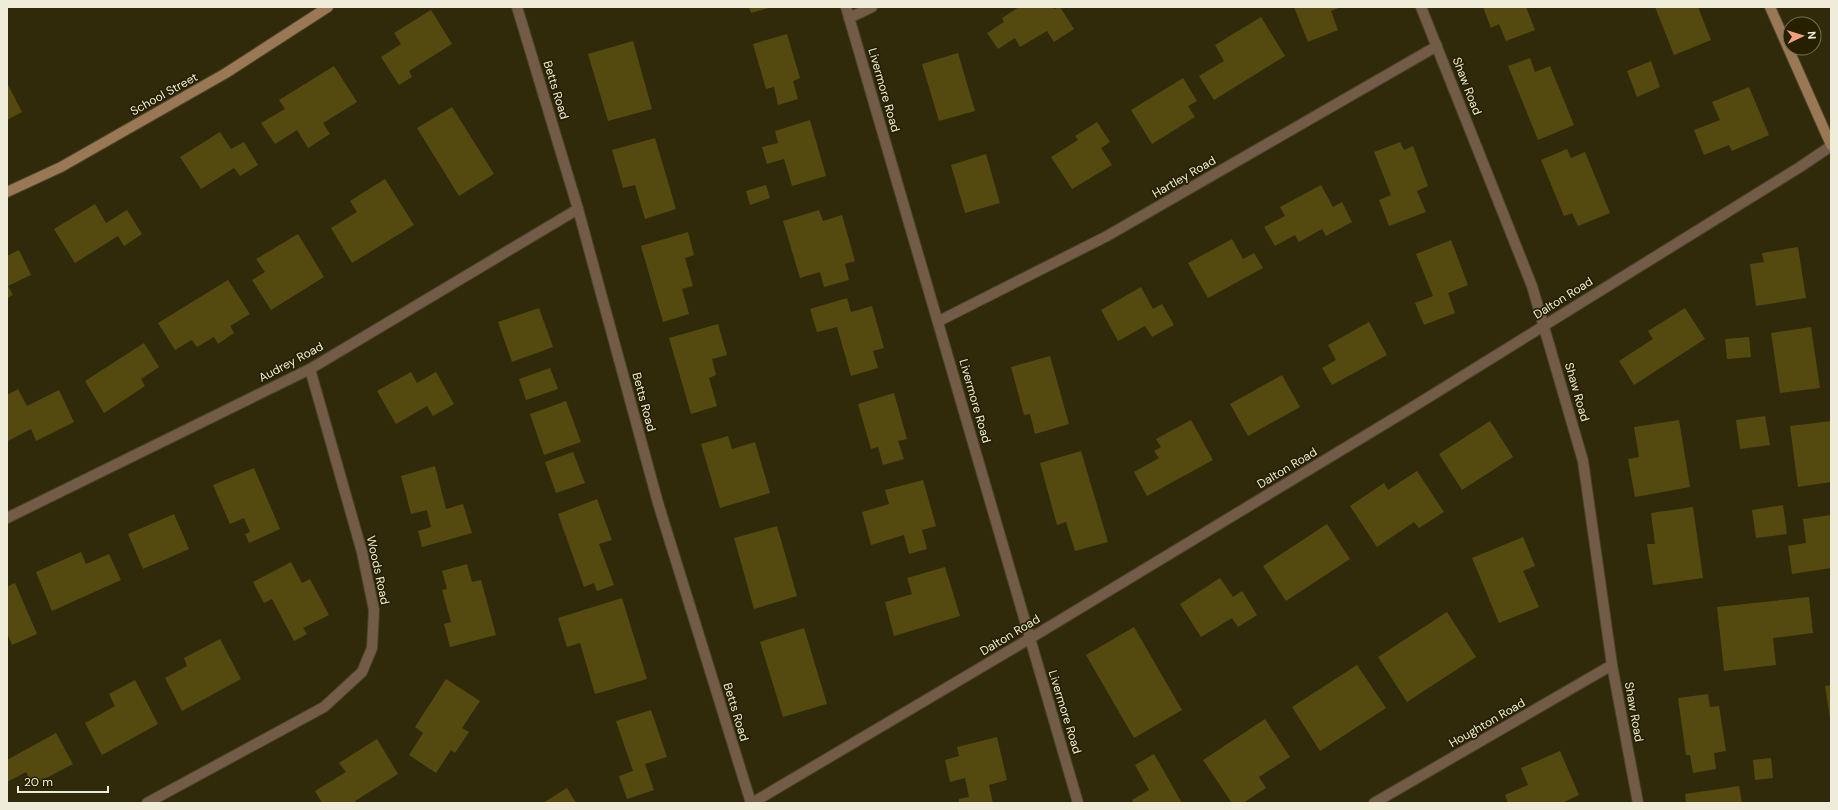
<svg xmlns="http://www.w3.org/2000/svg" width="1838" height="810" viewBox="0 0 1838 810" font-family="'DM Sans',sans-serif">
  <rect width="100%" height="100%" fill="#302a0a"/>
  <g fill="#544a10">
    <polygon points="749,7 772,7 751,13"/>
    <polygon points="1019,7 1053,7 1054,9 1060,7 1074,29 1054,42 1047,31 1020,47 1015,38 998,49 987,33 1004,22 1002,18"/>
    <polygon points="1294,7 1341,7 1331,11 1338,30 1308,42"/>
    <polygon points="1483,7 1526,7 1535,30 1506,41 1499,24 1491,28"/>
    <polygon points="1655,7 1698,7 1711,40 1674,55"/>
    <polygon points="431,10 452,44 409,71 412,77 399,85 381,57 401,44 394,33"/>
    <polygon points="1261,17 1285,56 1214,100 1199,76 1224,61 1215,45"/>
    <polygon points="787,34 800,78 793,81 798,99 778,105 774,87 766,89 753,44"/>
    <polygon points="633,41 652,109 608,121 588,54"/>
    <polygon points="958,53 975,111 939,121 922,64"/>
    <polygon points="1530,58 1535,72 1550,66 1574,125 1538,140 1508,66"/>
    <polygon points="1651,61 1660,87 1637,97 1627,71"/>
    <polygon points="334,66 357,102 323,123 330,134 308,148 297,130 275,144 261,123 285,109 279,100"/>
    <polygon points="1183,78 1197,101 1188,106 1195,117 1152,144 1131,110"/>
    <polygon points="7,83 22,112 7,120"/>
    <polygon points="1749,87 1769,135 1732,151 1729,145 1704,155 1694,130 1720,120 1712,102"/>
    <polygon points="452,107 494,174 459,196 417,128"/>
    <polygon points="810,120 826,176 792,186 784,159 767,164 762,147 778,143 775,131"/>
    <polygon points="1097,122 1110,142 1101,148 1112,165 1072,189 1051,157 1078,140 1075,136"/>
    <polygon points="220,132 231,149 244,142 258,165 240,176 234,168 201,189 180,157"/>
    <polygon points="655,138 676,209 645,219 635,185 623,188 612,150"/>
    <polygon points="1400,142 1404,150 1413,146 1428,186 1417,191 1426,212 1389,226 1379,200 1391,195 1374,152"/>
    <polygon points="1567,149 1571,158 1585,152 1610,213 1578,226 1572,213 1564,216 1541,160"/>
    <polygon points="986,154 1000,203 965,213 951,165"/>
    <polygon points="385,179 414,225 352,263 331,228 357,212 350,201"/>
    <polygon points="766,185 770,198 750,205 746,191"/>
    <polygon points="1321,185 1333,207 1342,202 1352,222 1326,236 1322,229 1299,242 1295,235 1275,246 1264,227 1285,216 1280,207"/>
    <polygon points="95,204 106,223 127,210 142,234 124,246 118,236 75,263 54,229"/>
    <polygon points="819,210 823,221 842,215 855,261 845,264 849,280 824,287 820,272 800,278 783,221"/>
    <polygon points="688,232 694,255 685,258 693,286 682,289 689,314 663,322 641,246"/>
    <polygon points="298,234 324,277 271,310 252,280 265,272 256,259"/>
    <polygon points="1232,239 1243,259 1254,253 1263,268 1208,298 1188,263"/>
    <polygon points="1451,240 1468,285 1448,293 1455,313 1424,325 1415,303 1433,296 1416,254"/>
    <polygon points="1798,247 1806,298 1756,306 1750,264 1764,262 1762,253"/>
    <polygon points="19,250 31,275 8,286 13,295 7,298 7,256"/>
    <polygon points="228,280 250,314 230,326 234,333 218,344 214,337 197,347 192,340 175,350 158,323"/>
    <polygon points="1141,287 1153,309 1162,304 1174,325 1152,337 1145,326 1118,341 1101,310"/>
    <polygon points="847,298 851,312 872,306 884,348 873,351 878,368 851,376 837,327 817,332 810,309"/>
    <polygon points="539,308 553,347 512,362 498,322"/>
    <polygon points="1685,308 1705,339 1634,385 1619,361 1653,339 1648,331"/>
    <polygon points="1369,322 1387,355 1332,385 1322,368 1336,360 1328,345"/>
    <polygon points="718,324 727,355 712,359 716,375 709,378 717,406 691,414 669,338"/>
    <polygon points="1811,327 1820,388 1780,393 1771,333"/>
    <polygon points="1749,337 1751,357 1727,359 1725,339"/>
    <polygon points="144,343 159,367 141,379 145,386 104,413 85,381"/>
    <polygon points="1050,356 1069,424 1035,434 1030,414 1024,415 1011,367"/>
    <polygon points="550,368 558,389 526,400 519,379"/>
    <polygon points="411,372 417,383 436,372 454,404 433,416 427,406 396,424 377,391"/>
    <polygon points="1282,375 1300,407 1248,436 1230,404"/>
    <polygon points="18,389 27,406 59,390 74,422 36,441 31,429 8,441 7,395"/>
    <polygon points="894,393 907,439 898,441 904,459 883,465 878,447 871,449 858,404"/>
    <polygon points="566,401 581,442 544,455 530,414"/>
    <polygon points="1765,416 1770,445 1740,449 1736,420"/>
    <polygon points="1191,420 1213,460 1147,496 1134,472 1159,458 1154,451 1161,447 1156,439"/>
    <polygon points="1679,420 1690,487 1635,497 1628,459 1639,457 1634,427"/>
    <polygon points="1490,421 1513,457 1462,490 1439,454"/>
    <polygon points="1831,421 1831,482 1798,487 1790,426"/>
    <polygon points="728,436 732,449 755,442 770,493 720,508 701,444"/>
    <polygon points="1081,451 1108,542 1075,551 1066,522 1057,525 1040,463"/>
    <polygon points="573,452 585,483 556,493 545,462"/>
    <polygon points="435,466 446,509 463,504 472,533 422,547 418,531 431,527 427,510 411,514 401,476"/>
    <polygon points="254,468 280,529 249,543 245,534 250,532 244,518 230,524 213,485"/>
    <polygon points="1417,471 1444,512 1419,528 1414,522 1377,547 1350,506 1384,483 1388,490"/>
    <polygon points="923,480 936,526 922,530 927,549 909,554 904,535 871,545 862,512 889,504 885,490"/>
    <polygon points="597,499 612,540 599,544 614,585 597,591 594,583 584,587 558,514"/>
    <polygon points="1783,505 1787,534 1756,538 1752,510"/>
    <polygon points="1693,507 1703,578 1653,585 1647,544 1655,544 1651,513"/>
    <polygon points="174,514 189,549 143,569 128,534"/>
    <polygon points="1831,515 1831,568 1792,574 1788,546 1806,543 1803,519"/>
    <polygon points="1327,524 1350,559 1286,601 1263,566"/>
    <polygon points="777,526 797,596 754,609 734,538"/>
    <polygon points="1523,537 1535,566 1523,571 1539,607 1499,623 1472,558"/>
    <polygon points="81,552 86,564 109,554 121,580 52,611 36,572"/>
    <polygon points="291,562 302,583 310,579 329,615 303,628 307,634 294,641 272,599 264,603 253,582"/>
    <polygon points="467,564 472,582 481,580 496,635 450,647 444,624 451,622 442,590 447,589 442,571"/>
    <polygon points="945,567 960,616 894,636 885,602 912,594 907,578"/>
    <polygon points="1220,578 1233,597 1242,591 1257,615 1238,627 1232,618 1201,637 1180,604"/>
    <polygon points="15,583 37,634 12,645 7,633 7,587"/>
    <polygon points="1809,597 1813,633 1773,638 1776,665 1724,671 1717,607"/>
    <polygon points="622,598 647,679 595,694 580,643 567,647 558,618"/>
    <polygon points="1447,612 1476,657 1407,702 1378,657"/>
    <polygon points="1134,627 1182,710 1134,738 1086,655"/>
    <polygon points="804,628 827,704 783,717 760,642"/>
    <polygon points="220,639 241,679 182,711 165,678 187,666 184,658"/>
    <polygon points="1357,665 1386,708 1320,751 1292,707"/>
    <polygon points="446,679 480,701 462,728 469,732 455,753 451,750 436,773 409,755 423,733 415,727"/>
    <polygon points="135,680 158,724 102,755 85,723 115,706 109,694"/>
    <polygon points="1831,685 1831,718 1830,718 1825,686"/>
    <polygon points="1708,694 1710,707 1719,706 1726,751 1714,753 1716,769 1693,773 1690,755 1686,755 1678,698"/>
    <polygon points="651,710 667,757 645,764 654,790 627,799 619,776 633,771 616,721"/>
    <polygon points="1265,719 1290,757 1259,777 1266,788 1243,803 1232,803 1203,760"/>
    <polygon points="56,733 73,764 33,785 26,772 7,782 7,760"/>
    <polygon points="997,737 1007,780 989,785 993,803 959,803 959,799 969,797 965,778 950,782 945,760 959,756 957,747"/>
    <polygon points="377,739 398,774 355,801 357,803 322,803 315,791 346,772 339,763"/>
    <polygon points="1560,751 1579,795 1562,803 1508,803 1505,795 1528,785 1521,768"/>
    <polygon points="1154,754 1182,803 1134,803 1132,800 1149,790 1135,765"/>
    <polygon points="1771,758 1773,778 1755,780 1753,760"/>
    <polygon points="1739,786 1742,803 1686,803 1685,794"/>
    <polygon points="567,788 576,803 543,803"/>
  </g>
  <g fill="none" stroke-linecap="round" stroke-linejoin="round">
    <g stroke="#4b4527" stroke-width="12">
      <g id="street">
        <polyline points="517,7 578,209 658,503 751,803"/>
        <polyline points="846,7 1078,803"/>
        <polyline points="1421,7 1532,286 1583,461 1612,665 1638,803"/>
        <polyline points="849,18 872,7"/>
        <polyline points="939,321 1107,236 1437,46"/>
        <polyline points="7,518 310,369 578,209"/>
        <polyline points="147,803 324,707 362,672 372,648 374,610 362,552 310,369"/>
        <polyline points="752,803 1029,639 1416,405 1800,167 1831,146"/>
        <polyline points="1374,803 1612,665"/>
      </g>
    </g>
    <g stroke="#4b4527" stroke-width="12">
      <g id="secondary">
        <polyline points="1770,7 1831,145"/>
        <polyline points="7,192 61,167 226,73 328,7"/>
      </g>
    </g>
    <use href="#street" stroke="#725c47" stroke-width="10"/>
    <use href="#secondary" stroke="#9a7856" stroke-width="10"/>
  </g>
  <g text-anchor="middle" stroke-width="3.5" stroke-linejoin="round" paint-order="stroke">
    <g font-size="12" fill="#efecd9" stroke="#262001">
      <text transform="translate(1467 86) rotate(69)" y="4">Shaw Road</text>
      <text transform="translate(556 90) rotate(73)" y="4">Betts Road</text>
      <text transform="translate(884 90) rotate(74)" y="4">Livermore Road</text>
      <text transform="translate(164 94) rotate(-29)" y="4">School Street</text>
      <text transform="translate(1184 177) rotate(-30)" y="4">Hartley Road</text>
      <text transform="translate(1563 298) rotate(-32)" y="4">Dalton Road</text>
      <text transform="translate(291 362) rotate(-28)" y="4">Audrey Road</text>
      <text transform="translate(1577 392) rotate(74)" y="4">Shaw Road</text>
      <text transform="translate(975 401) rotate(74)" y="4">Livermore Road</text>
      <text transform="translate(644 402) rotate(75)" y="4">Betts Road</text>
      <text transform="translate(1287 468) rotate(-31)" y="4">Dalton Road</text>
      <text transform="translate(378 570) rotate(78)" y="4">Woods Road</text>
      <text transform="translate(1010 635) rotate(-31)" y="4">Dalton Road</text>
      <text transform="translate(736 712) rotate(73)" y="4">Betts Road</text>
      <text transform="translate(1065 712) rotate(73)" y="4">Livermore Road</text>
      <text transform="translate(1634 712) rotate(80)" y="4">Shaw Road</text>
      <text transform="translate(1487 723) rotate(-30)" y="4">Houghton Road</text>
    </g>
  </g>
  <rect width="1838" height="810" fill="none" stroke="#efecd9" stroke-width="16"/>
  <g transform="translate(1802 36) rotate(86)"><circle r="19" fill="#262001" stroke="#767257"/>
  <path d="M0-3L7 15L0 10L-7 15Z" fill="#f1a17d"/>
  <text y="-6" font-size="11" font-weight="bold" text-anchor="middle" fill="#efecd9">N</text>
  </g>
  <path d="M18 786v6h90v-6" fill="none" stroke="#efecd9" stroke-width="2"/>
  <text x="24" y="786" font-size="12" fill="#efecd9" stroke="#262001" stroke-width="3" paint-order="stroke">20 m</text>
</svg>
